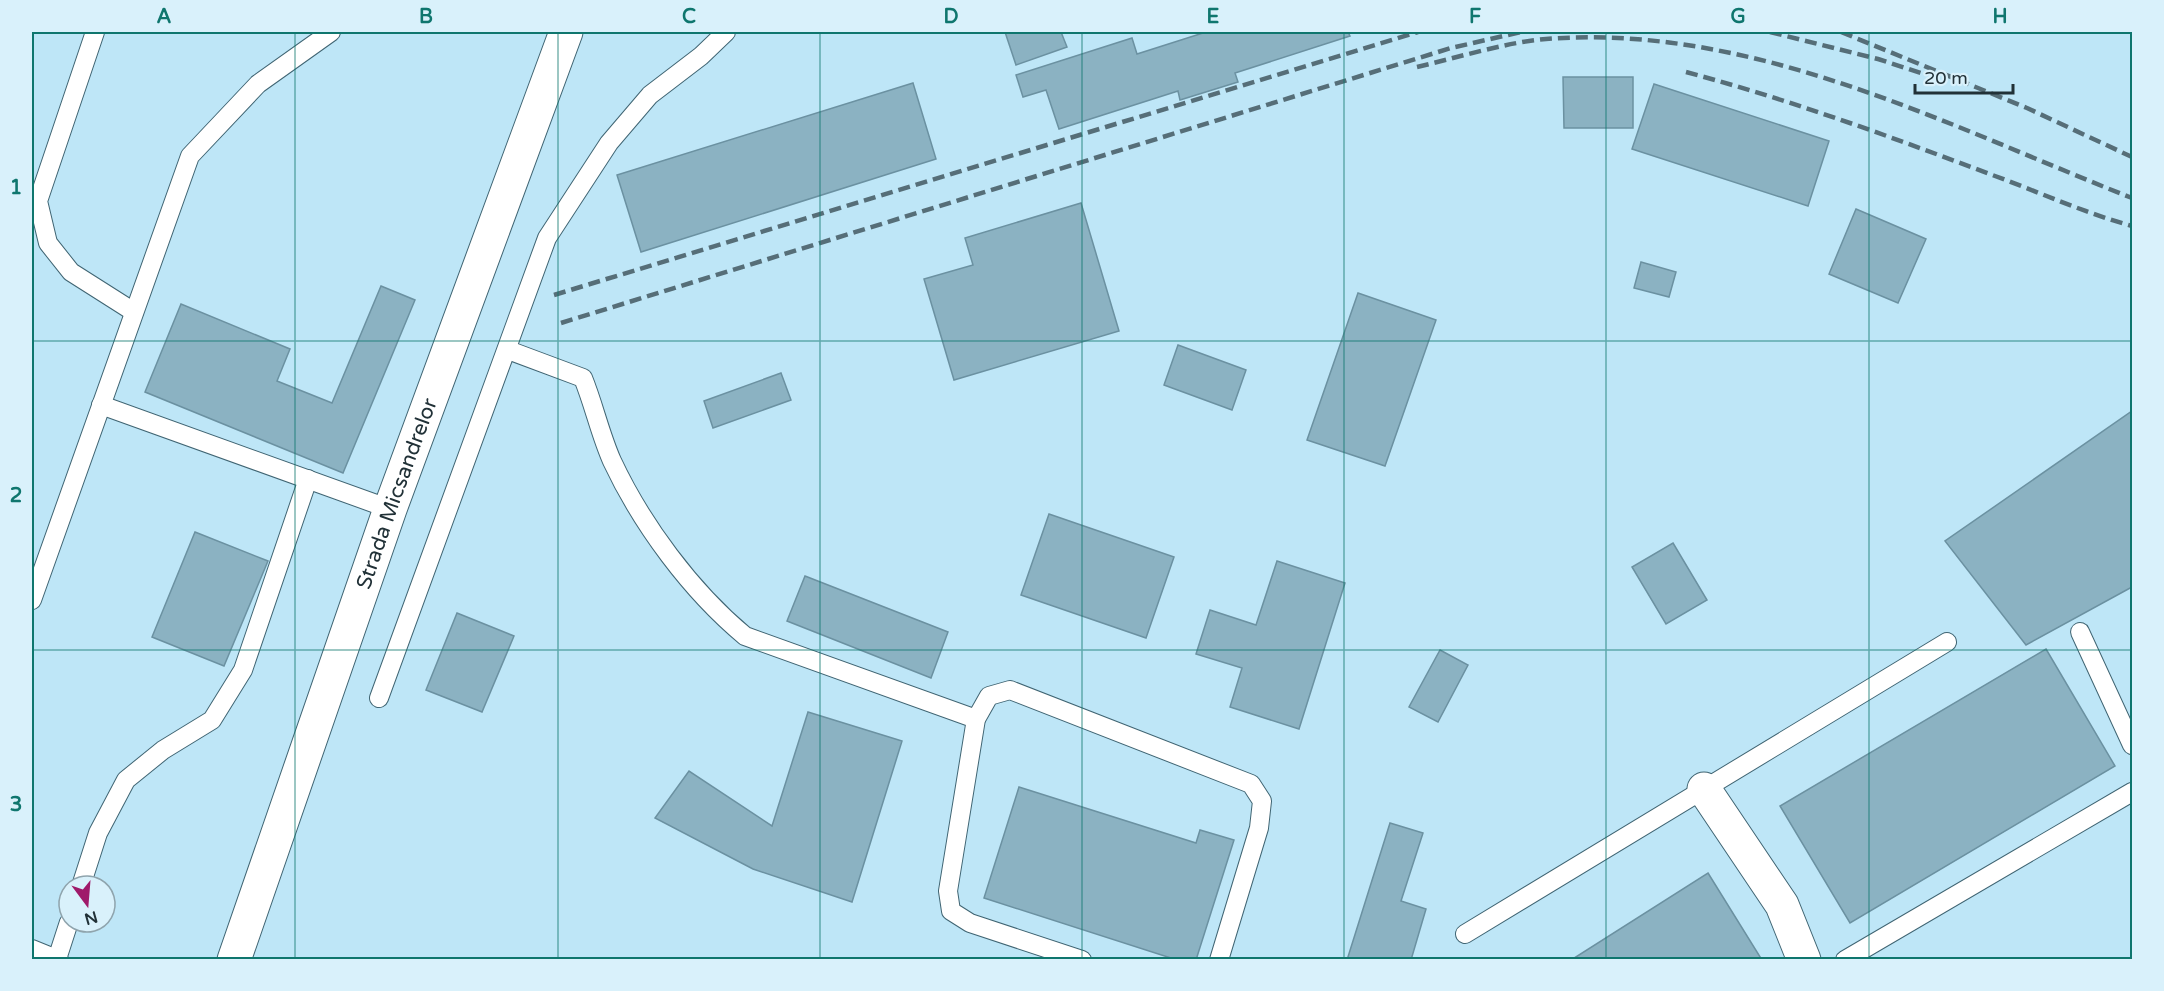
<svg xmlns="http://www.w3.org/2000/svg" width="2164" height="991" viewBox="0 0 2164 991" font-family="'Varela Round',sans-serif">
  <rect width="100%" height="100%" fill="#bee6f7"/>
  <g fill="#8bb2c2" stroke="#6b91a1" stroke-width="1.5">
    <polygon points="1005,32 1061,32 1067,47 1016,65"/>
    <polygon points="1206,32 1348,32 1350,36 1235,73 1238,82 1180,100 1178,91 1059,129 1046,90 1023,97 1016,75 1132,38 1137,54"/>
    <polygon points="1563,77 1633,77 1633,128 1564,128"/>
    <polygon points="913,83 936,159 641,252 617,175"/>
    <polygon points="1654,84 1829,141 1808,206 1632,149"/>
    <polygon points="1081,203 1119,331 954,380 924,279 973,265 965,238"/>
    <polygon points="1856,209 1926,239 1898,303 1829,274"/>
    <polygon points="1641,262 1676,272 1669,297 1634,288"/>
    <polygon points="381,286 415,300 343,473 145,392 181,304 290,349 277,381 332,403"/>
    <polygon points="1358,293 1436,320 1385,466 1307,440"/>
    <polygon points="1178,345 1246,370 1232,410 1164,385"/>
    <polygon points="781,373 791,400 713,428 704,401"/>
    <polygon points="2132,411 2132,587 2026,645 1945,541"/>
    <polygon points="1049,514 1174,557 1146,638 1021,595"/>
    <polygon points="195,532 268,561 224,666 152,637"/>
    <polygon points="1673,543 1707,600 1666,624 1632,567"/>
    <polygon points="1277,561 1345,583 1299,729 1230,707 1242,668 1196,654 1210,610 1256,625"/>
    <polygon points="805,576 948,632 931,678 787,621"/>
    <polygon points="457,613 514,636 482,712 426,690"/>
    <polygon points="2046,649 2115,766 1850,923 1780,806"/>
    <polygon points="1440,650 1468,665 1438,722 1409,707"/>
    <polygon points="808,712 902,741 852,902 753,869 655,818 689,771 772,826"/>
    <polygon points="1019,787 1196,843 1200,830 1234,840 1196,960 1177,960 984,898"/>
    <polygon points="1390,823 1423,833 1401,901 1426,909 1411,960 1347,960"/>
    <polygon points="1708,873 1762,960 1571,960"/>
  </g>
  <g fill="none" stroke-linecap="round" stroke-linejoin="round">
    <g stroke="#406573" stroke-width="20">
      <g id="service">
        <polyline points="95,32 38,201 48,243 71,272 134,312"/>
        <path d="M508 350 583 378C594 405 600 434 612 461 642 525 691 591 745 636L976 719"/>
        <polyline points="101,405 390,509"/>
        <polyline points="32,600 190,156 258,84 331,32"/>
        <polyline points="2080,632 2132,745"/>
        <polyline points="379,698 547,238 609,143 650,95 701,56 726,32"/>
        <polyline points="81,886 98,833 126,780 163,750 212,720 243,670 308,479"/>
        <polyline points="1465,934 1947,642"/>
        <polyline points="32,949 59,960"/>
        <polyline points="57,959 69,922"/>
        <polyline points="1082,960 970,923 951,911 948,891 976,719 989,696 1010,690 1251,784 1262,801 1259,828 1219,960"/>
        <polyline points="1845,960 2132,792"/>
      </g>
    </g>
    <g stroke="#406573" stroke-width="35">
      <g id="minor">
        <polyline points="1704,789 1782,905 1804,960"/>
        <path id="s1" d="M234 960 390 509 566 32"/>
      </g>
    </g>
    <use href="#service" stroke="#fff" stroke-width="18"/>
    <use href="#minor" stroke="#fff" stroke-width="33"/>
    <g stroke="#566e78" stroke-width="4.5" stroke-dasharray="12 6" stroke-linecap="butt">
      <polyline points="1770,32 1878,59 1924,74"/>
      <polyline points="1841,32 2027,108 2132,157"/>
      <path d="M1417 67C1456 58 1507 42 1546 39 1752 23 1946 125 2132 198"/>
      <path d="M1686 72C1791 100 1894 138 1995 176 2041 193 2085 213 2132 226"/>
      <polyline points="554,295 1418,32"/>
      <polyline points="561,323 1451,48 1521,32"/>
    </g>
  </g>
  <path fill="none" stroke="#0f766e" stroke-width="1.5" stroke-opacity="0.55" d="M295 32V960M558 32V960M820 32V960M1082 32V960M1344 32V960M1606 32V960M1869 32V960M32 341H2132M32 650H2132"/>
  <g text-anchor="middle" stroke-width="6" stroke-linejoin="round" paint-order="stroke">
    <g font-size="21" fill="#213137" stroke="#d9f1fb">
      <text dy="7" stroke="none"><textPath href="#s1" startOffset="494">Strada Micsandrelor</textPath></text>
    </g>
  </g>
  <rect width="2164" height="991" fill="none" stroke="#d9f1fb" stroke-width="66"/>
  <g transform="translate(87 904) rotate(164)"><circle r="28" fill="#d9f1fb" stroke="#8fa4ad" stroke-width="1.5"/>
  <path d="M0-4.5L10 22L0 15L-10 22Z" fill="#9f1a6a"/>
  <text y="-9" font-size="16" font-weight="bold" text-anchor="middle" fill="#213137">N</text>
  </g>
  <path d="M1915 84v9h98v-9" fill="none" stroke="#213137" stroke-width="3"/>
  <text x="1924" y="84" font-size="18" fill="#213137" stroke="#d9f1fb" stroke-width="4.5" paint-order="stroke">20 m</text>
  <rect x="33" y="33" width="2098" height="925" fill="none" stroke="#0f766e" stroke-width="2"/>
  <g font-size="20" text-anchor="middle" font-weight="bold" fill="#0f766e">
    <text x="164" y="23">A</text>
    <text x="426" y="23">B</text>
    <text x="689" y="23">C</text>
    <text x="951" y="23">D</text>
    <text x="1213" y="23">E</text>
    <text x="1475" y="23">F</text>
    <text x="1738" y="23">G</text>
    <text x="2000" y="23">H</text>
    <text x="16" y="194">1</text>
    <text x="16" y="502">2</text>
    <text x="16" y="811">3</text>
  </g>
</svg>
